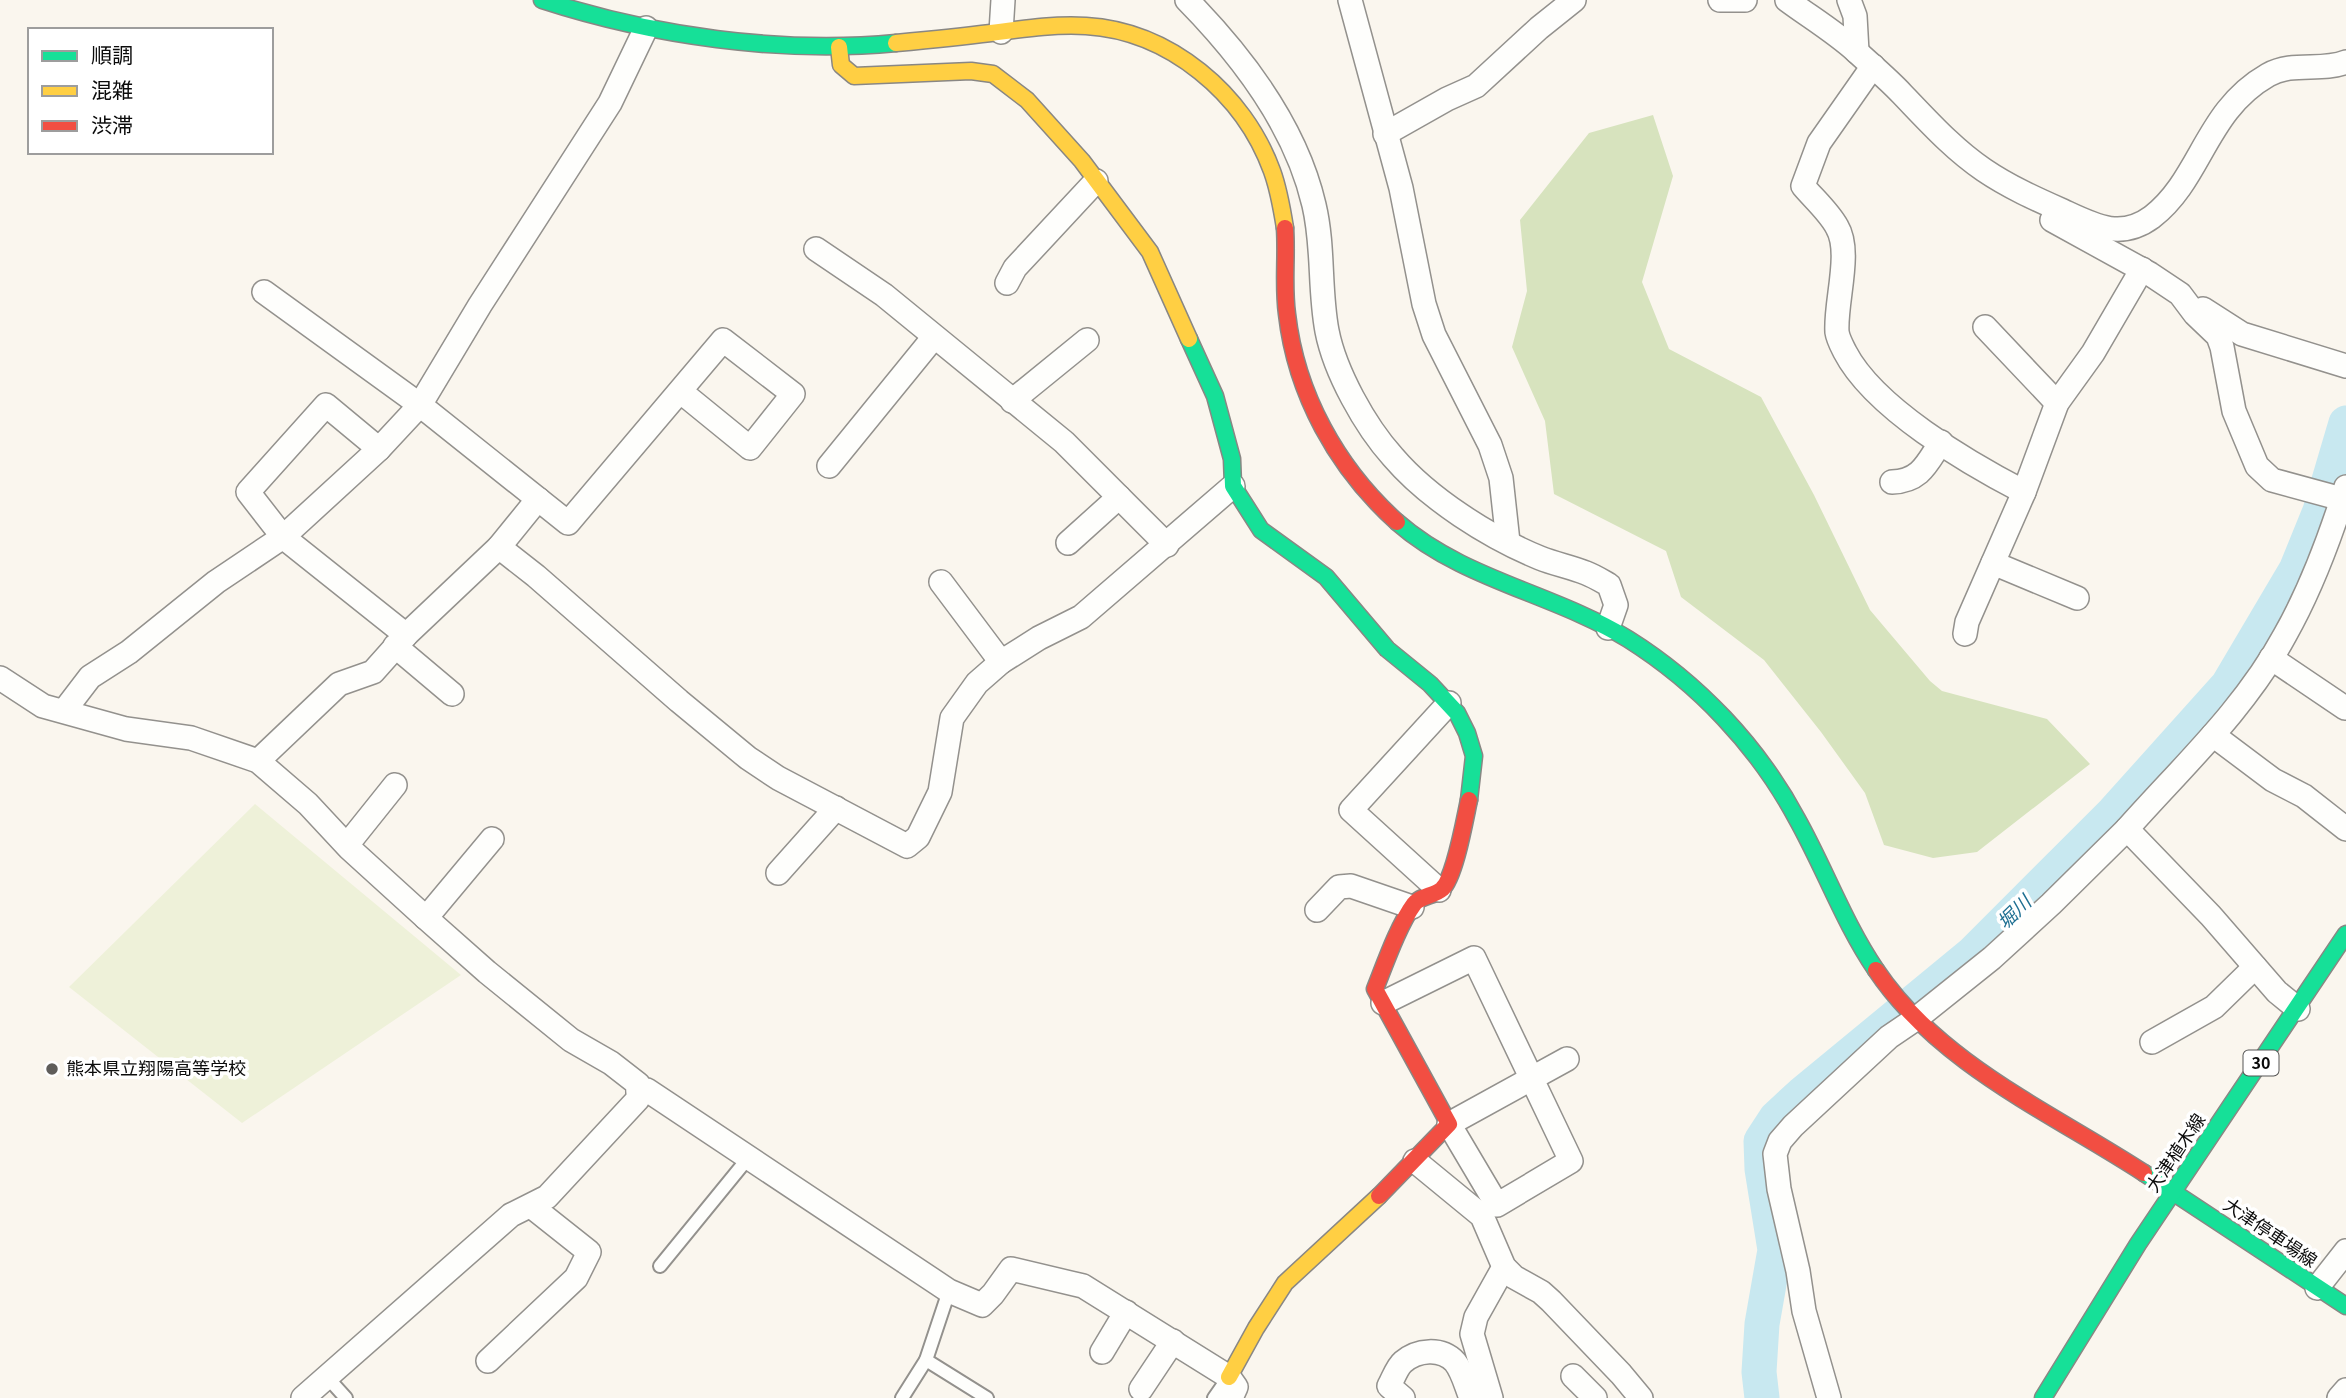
<svg xmlns="http://www.w3.org/2000/svg" width="2346" height="1398" viewBox="0 0 2346 1398" font-family="Georgia,'Noto Sans JP',serif">
  <rect width="100%" height="100%" fill="#faf6ee"/>
  <polygon fill="#d7e3be" points="1653,115 1673,176 1642,282 1669,349 1761,397 1814,495 1870,610 1930,681 1942,691 2047,719 2090,764 1977,852 1933,858 1884,845 1865,793 1821,732 1764,660 1681,597 1666,551 1554,494 1545,421 1512,347 1527,291 1520,220 1589,133"/>
  <polygon fill="#eef1d9" points="255,804 461,975 242,1123 69,987"/>
  <g fill="none" stroke-linecap="round" stroke-linejoin="round">
    <polyline stroke="#c8e8f0" stroke-width="35" points="1762,1398 1759,1372 1762,1324 1775,1250 1762,1169 1761,1141 1776,1118 1802,1094 1972,954 2114,812 2228,685 2296,570 2320,511 2346,423"/>
    <g stroke="#93918d" stroke-width="16">
      <g id="lane">
        <polyline points="660,1266 749,1157"/>
        <polyline points="926,1360 987,1398"/>
        <polyline points="327,1377 346,1398"/>
        <polyline points="902,1398 926,1360 949,1291"/>
        <polyline points="1214,1398 1228,1378"/>
      </g>
    </g>
    <g stroke="#93918d" stroke-width="26">
      <g id="street">
        <path d="M1187 0C1242 56 1296 127 1314 205 1324 247 1319 289 1327 331 1335 372 1365 426 1393 457 1429 499 1489 537 1540 558 1555 564 1571 567 1586 573 1594 576 1602 581 1609 585L1616 605 1608 628"/>
        <polyline points="1350,0 1401,188 1424,304 1434,335 1490,445 1501,478 1508,542"/>
        <polyline points="1720,0 1745,0"/>
        <path d="M1787 0C1810 17 1835 32 1856 51 1871 65 1888 79 1902 94 1928 121 1953 149 1984 170 2009 187 2036 199 2063 211 2095 226 2121 240 2152 217 2202 178 2205 111 2268 75 2293 61 2321 72 2346 62"/>
        <polyline points="1849,0 1855,16 1857,52"/>
        <polyline points="1001,32 1003,0"/>
        <path d="M1873 66 1819 143 1803 186C1813 198 1829 212 1837 227 1852 252 1835 302 1837 332 1838 339 1842 346 1845 352 1874 408 1968 463 2024 492"/>
        <polyline points="1385,134 1447,99 1476,86 1539,28 1574,0"/>
        <polyline points="2052,220 2150,274 2180,294 2195,314 2218,336 2222,347 2234,411 2257,466 2272,480 2342,499"/>
        <polyline points="816,249 884,295 1064,442 1167,545"/>
        <polyline points="1007,283 1015,268 1096,181"/>
        <polyline points="264,292 420,405 568,523 723,340 793,394 750,448 680,391"/>
        <polyline points="2203,309 2242,334 2346,366"/>
        <polyline points="1985,327 2057,403"/>
        <polyline points="1012,401 1087,340"/>
        <polyline points="379,449 326,405 248,492 283,537 406,635"/>
        <polyline points="829,466 934,337"/>
        <path d="M1892 482C1921 481 1927 463 1941 442"/>
        <polyline points="1068,543 1119,497"/>
        <polyline points="499,547 538,499"/>
        <polyline points="1993,563 2077,598"/>
        <polyline points="941,582 1001,662"/>
        <polyline points="1965,634 1967,622 2024,492 2057,403 2093,353 2142,269"/>
        <polyline points="395,646 452,694"/>
        <polyline points="2271,658 2345,708"/>
        <polyline points="0,678 43,706 126,729 191,738 258,761 308,804 349,848 426,918 487,972 571,1040 611,1063 638,1084 638,1099 547,1197 511,1215 303,1398"/>
        <polyline points="64,711 90,677 129,652 216,582 283,537 379,449 420,405 480,305 610,103 646,28"/>
        <polyline points="2213,735 2273,780 2304,796 2346,829"/>
        <polyline points="258,761 339,684 373,672 406,635 499,547 536,576 679,701 748,758 778,778 907,846 918,837 940,792 952,718 977,683 1001,662 1039,638 1081,617 1233,486"/>
        <polyline points="347,845 395,785"/>
        <polyline points="778,873 836,808"/>
        <polyline points="1439,890 1351,810 1449,703"/>
        <polyline points="1317,910 1339,887 1351,886 1412,907"/>
        <polyline points="426,918 492,839"/>
        <polyline points="1383,1003 1474,958 1571,1161 1497,1205 1449,1124 1567,1059"/>
        <path d="M2298 1009 2277 992 2211 916 2127 829C2182 767 2245 709 2285 635 2311 589 2330 538 2346 487"/>
        <polyline points="2152,1042 2214,1007 2255,967"/>
        <polyline points="638,1090 647,1090 949,1291 982,1305 993,1294 1011,1269 1083,1286 1229,1377 1236,1387 1231,1398"/>
        <polyline points="1415,1161 1482,1216 1504,1267 1514,1277 1541,1292 1551,1301 1621,1374 1641,1398"/>
        <polyline points="2317,1288 2346,1251"/>
        <polyline points="1102,1352 1126,1312"/>
        <polyline points="488,1361 576,1278 589,1252 531,1206"/>
        <polyline points="1573,1376 1595,1398"/>
        <polyline points="1141,1389 1173,1341"/>
        <path d="M1403 1398 1389 1386C1393 1379 1397 1367 1403 1362 1417 1350 1441 1347 1455 1362 1463 1372 1466 1386 1471 1398"/>
        <polyline points="1491,1398 1472,1334 1476,1317 1504,1267"/>
        <polyline points="1829,1398 1804,1311 1798,1271 1779,1189 1775,1154 1780,1141 1793,1126 1889,1037 1917,1018 1992,958 2051,904 2127,829"/>
        <polyline points="2339,1398 2346,1390"/>
      </g>
    </g>
    <g stroke="#898784" stroke-width="19">
      <g id="fast">
        <path d="M542 0C653 36 780 54 896 43"/>
        <polyline points="1189,339 1215,396 1232,459 1233,486 1261,530 1326,577 1387,649 1430,684 1457,713 1467,733 1474,756 1469,800"/>
        <path d="M1397 522C1463 580 1553 593 1628 639 1698 683 1758 746 1797 819 1825 869 1844 923 1876 970"/>
        <polyline points="2144,1173 2346,1306"/>
        <polyline points="2043,1398 2138,1244 2346,934"/>
      </g>
    </g>
    <g stroke="#898784" stroke-width="19">
      <g id="slow">
        <path d="M896 43C928 40 959 37 991 33 1022 29 1054 24 1086 26 1170 31 1244 94 1272 171 1279 190 1282 209 1285 228"/>
        <polyline points="839,47 841,65 854,76 971,71 993,74 1027,100 1082,161 1150,252 1189,339"/>
        <polyline points="1229,1377 1256,1328 1285,1283 1379,1196"/>
      </g>
    </g>
    <g stroke="#898784" stroke-width="19">
      <g id="jam">
        <path d="M1285 228C1287 257 1283 285 1287 314 1296 394 1337 468 1397 522"/>
        <path d="M1876 970C1939 1064 2052 1113 2144 1173"/>
        <path d="M1379 1196 1449 1124 1375 989C1385 964 1398 926 1414 904 1420 896 1434 896 1442 889 1455 877 1465 818 1469 800"/>
      </g>
    </g>
    <use href="#lane" stroke="#fefefc" stroke-width="12"/>
    <use href="#street" stroke="#fefefc" stroke-width="23"/>
    <use href="#fast" stroke="#16e098" stroke-width="16"/>
    <use href="#slow" stroke="#ffcf43" stroke-width="16"/>
    <use href="#jam" stroke="#f24e42" stroke-width="16"/>
  </g>
  <circle fill="#5f5d5a" stroke="#fff" stroke-width="2.5" cx="52" cy="1069" r="7"/>
  <g text-anchor="middle" stroke-width="7" stroke-linejoin="round" paint-order="stroke">
    <rect fill="#fff" stroke="#545454" stroke-width="2" x="2243.5" y="1050.5" width="35" height="25" rx="5"/>
    <g font-size="16" font-weight="bold" fill="#0b0b0b">
      <text x="2261" y="1069">30</text>
    </g>
    <g font-size="18" fill="#0b0b0b" stroke="#fff" text-anchor="start">
      <text x="66" y="1075">熊本県立翔陽高等学校</text>
    </g>
    <g font-size="18" fill="#0b0b0b" stroke="#fff">
      <text transform="translate(2176 1153) rotate(-56)" y="6">大津植木線</text>
      <text transform="translate(2270 1233) rotate(34)" y="6">大津停車場線</text>
    </g>
    <g font-size="19" font-style="italic" fill="#1e6f92" stroke="#fff">
      <text transform="translate(2014 912) rotate(-44)" y="7">堀川</text>
    </g>
  </g>
  <rect x="28" y="28" width="245" height="126" fill="#ffffff" stroke="#9d9d9d" stroke-width="2"/>
  <rect x="42" y="51" width="35" height="10" fill="#16e098" stroke="#9d9d9d" stroke-width="2"/>
  <text x="91" y="63" font-size="21" fill="#0b0b0b">順調</text>
  <rect x="42" y="86" width="35" height="10" fill="#ffcf43" stroke="#9d9d9d" stroke-width="2"/>
  <text x="91" y="98" font-size="21" fill="#0b0b0b">混雑</text>
  <rect x="42" y="121" width="35" height="10" fill="#f24e42" stroke="#9d9d9d" stroke-width="2"/>
  <text x="91" y="133" font-size="21" fill="#0b0b0b">渋滞</text>
</svg>
